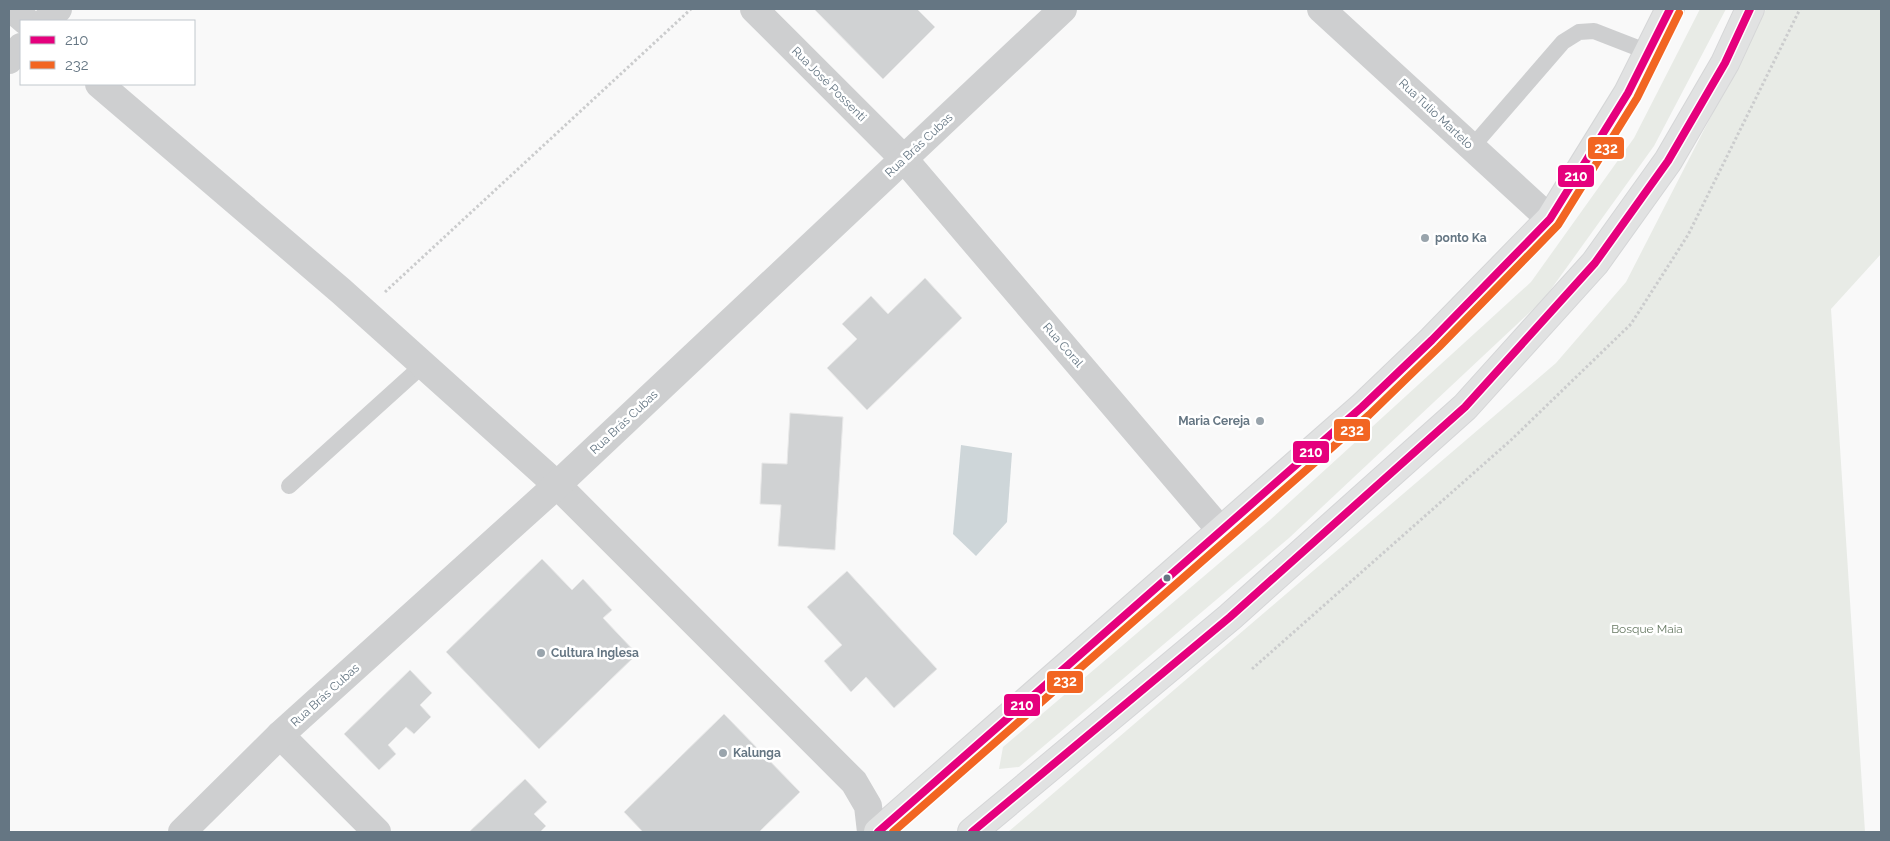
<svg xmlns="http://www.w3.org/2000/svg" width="1890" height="841" viewBox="0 0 1890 841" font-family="Raleway,sans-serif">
  <rect width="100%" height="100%" fill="#f9f9f9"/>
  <g fill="#e8ebe6">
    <polygon points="1700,9 1726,9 1654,146 1544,299 1289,538 1019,767 999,769 1003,747 1270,520 1531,282 1634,138"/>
    <polygon points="1766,9 1881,9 1881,254 1831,309 1865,832 1008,832 1556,363 1626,282"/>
  </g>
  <polygon fill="#ced6d9" points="961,445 1012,453 1007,522 976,556 953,534"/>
  <g fill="#d0d2d3" stroke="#e8e8e8">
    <polygon points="814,9 917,9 935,27 883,79"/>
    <polygon points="925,278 962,318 867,410 827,368 857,339 842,324 871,296 888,314"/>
    <polygon points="790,413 843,417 835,550 778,546 781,505 760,504 762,463 787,464"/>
    <polygon points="542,559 572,590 583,579 612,610 603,618 637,654 539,749 446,652"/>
    <polygon points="847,571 937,669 894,708 866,677 851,692 824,661 842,645 807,607"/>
    <polygon points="410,670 432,693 420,705 431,717 414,734 406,727 388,745 396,754 379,770 344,734"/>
    <polygon points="724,714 800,792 759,832 643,832 624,812"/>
    <polygon points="525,779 547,802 534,814 546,826 540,832 469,832"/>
  </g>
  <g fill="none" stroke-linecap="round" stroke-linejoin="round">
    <g stroke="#d5d6d7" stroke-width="30">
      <g id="secondary">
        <polyline points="878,832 1362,407 1432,340 1550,219 1628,93 1670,9"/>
        <polyline points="972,832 1230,617 1465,407 1595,263 1668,161 1725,63 1750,9"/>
      </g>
    </g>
    <g stroke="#cbcccd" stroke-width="3" stroke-dasharray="2.5 2.5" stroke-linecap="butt">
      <polyline points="385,292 691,9"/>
      <polyline points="1252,669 1511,440 1631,324 1688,235 1800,9"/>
    </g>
    <g stroke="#cecfd0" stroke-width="16">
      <polyline points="1472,147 1563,42 1579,32 1594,31 1648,52"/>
      <polyline points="289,486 423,365"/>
    </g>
    <g stroke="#cecfd0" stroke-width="28">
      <polyline points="12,9 26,21"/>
      <polyline points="754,9 904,159 1222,532"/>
      <polyline points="1321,9 1550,219"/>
      <polyline points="46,21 58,9"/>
      <polyline points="9,60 21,47"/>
      <polyline points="99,84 341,291 557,485 854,782 868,806 871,832"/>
      <polyline points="280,735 377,832"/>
      <polyline points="182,832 280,735 557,485 1063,9"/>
    </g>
    <use href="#secondary" stroke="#e1e2e2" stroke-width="28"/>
    <g stroke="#fff" stroke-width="11">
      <g id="bus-1">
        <polyline points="878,832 1362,407 1432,340 1550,219 1628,93 1670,9"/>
        <polyline points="972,832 1230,617 1465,407 1595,263 1668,161 1725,63 1750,9"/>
      </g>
    </g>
    <g stroke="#fff" stroke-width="11">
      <polyline id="bus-2" points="893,832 1369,415 1439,347 1558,225 1637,98 1679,13"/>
    </g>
    <use href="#bus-1" stroke="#e5007d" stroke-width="8"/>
    <use href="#bus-2" stroke="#f26522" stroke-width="8"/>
  </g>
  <g fill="#99a4ac" stroke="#fff" stroke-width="2">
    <circle cx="1425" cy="238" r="5"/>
    <circle cx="1260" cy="421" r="5"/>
    <circle cx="541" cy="653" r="5"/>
    <circle cx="723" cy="753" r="5"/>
  </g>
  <circle fill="#657683" stroke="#fff" stroke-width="2" cx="1167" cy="578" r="4.5"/>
  <g text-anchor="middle" stroke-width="5" stroke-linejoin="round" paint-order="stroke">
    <g font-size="12" fill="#657683" stroke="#fff">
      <text transform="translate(829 84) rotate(45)" y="4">Rua José Possenti</text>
      <text transform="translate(1436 114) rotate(43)" y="4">Rua Tulio Martelo</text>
      <text transform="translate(919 145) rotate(-43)" y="4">Rua Brás Cubas</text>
      <text transform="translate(1063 345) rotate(49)" y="4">Rua Coral</text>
      <text transform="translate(624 422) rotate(-43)" y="4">Rua Brás Cubas</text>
      <text transform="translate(325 695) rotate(-42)" y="4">Rua Brás Cubas</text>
    </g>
    <g font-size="12" font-weight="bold" fill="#657683" stroke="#fff" text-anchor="start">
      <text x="1435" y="242">ponto Ka</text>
      <text x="1250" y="425" text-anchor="end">Maria Cereja</text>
      <text x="551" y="657">Cultura Inglesa</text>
      <text x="733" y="757">Kalunga</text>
    </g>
    <g font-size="12" fill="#687a64" stroke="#fff">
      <text x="1647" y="633">Bosque Maia</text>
    </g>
  </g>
  <g stroke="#fff" stroke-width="2">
    <rect x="1587" y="136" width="38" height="24" rx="5" fill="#f26522"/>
    <rect x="1557" y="164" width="38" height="24" rx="5" fill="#e5007d"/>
    <rect x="1333" y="418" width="38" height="24" rx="5" fill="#f26522"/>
    <rect x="1292" y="440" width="38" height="24" rx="5" fill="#e5007d"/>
    <rect x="1046" y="670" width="38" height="24" rx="5" fill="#f26522"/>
    <rect x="1003" y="693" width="38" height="24" rx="5" fill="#e5007d"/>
  </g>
  <g font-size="14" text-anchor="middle" font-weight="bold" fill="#fff">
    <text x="1606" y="153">232</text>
    <text x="1576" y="181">210</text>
    <text x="1352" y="435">232</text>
    <text x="1311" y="457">210</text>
    <text x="1065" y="686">232</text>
    <text x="1022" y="710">210</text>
  </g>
  <rect width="1890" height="841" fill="none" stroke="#657683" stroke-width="20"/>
  <rect x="20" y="20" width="175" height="65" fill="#ffffff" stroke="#c1c8cd"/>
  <rect x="30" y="36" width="25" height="8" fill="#e5007d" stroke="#c1c8cd"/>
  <text x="65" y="45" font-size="15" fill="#657683">210</text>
  <rect x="30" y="61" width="25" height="8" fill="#f26522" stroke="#c1c8cd"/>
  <text x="65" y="70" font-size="15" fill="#657683">232</text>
</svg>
